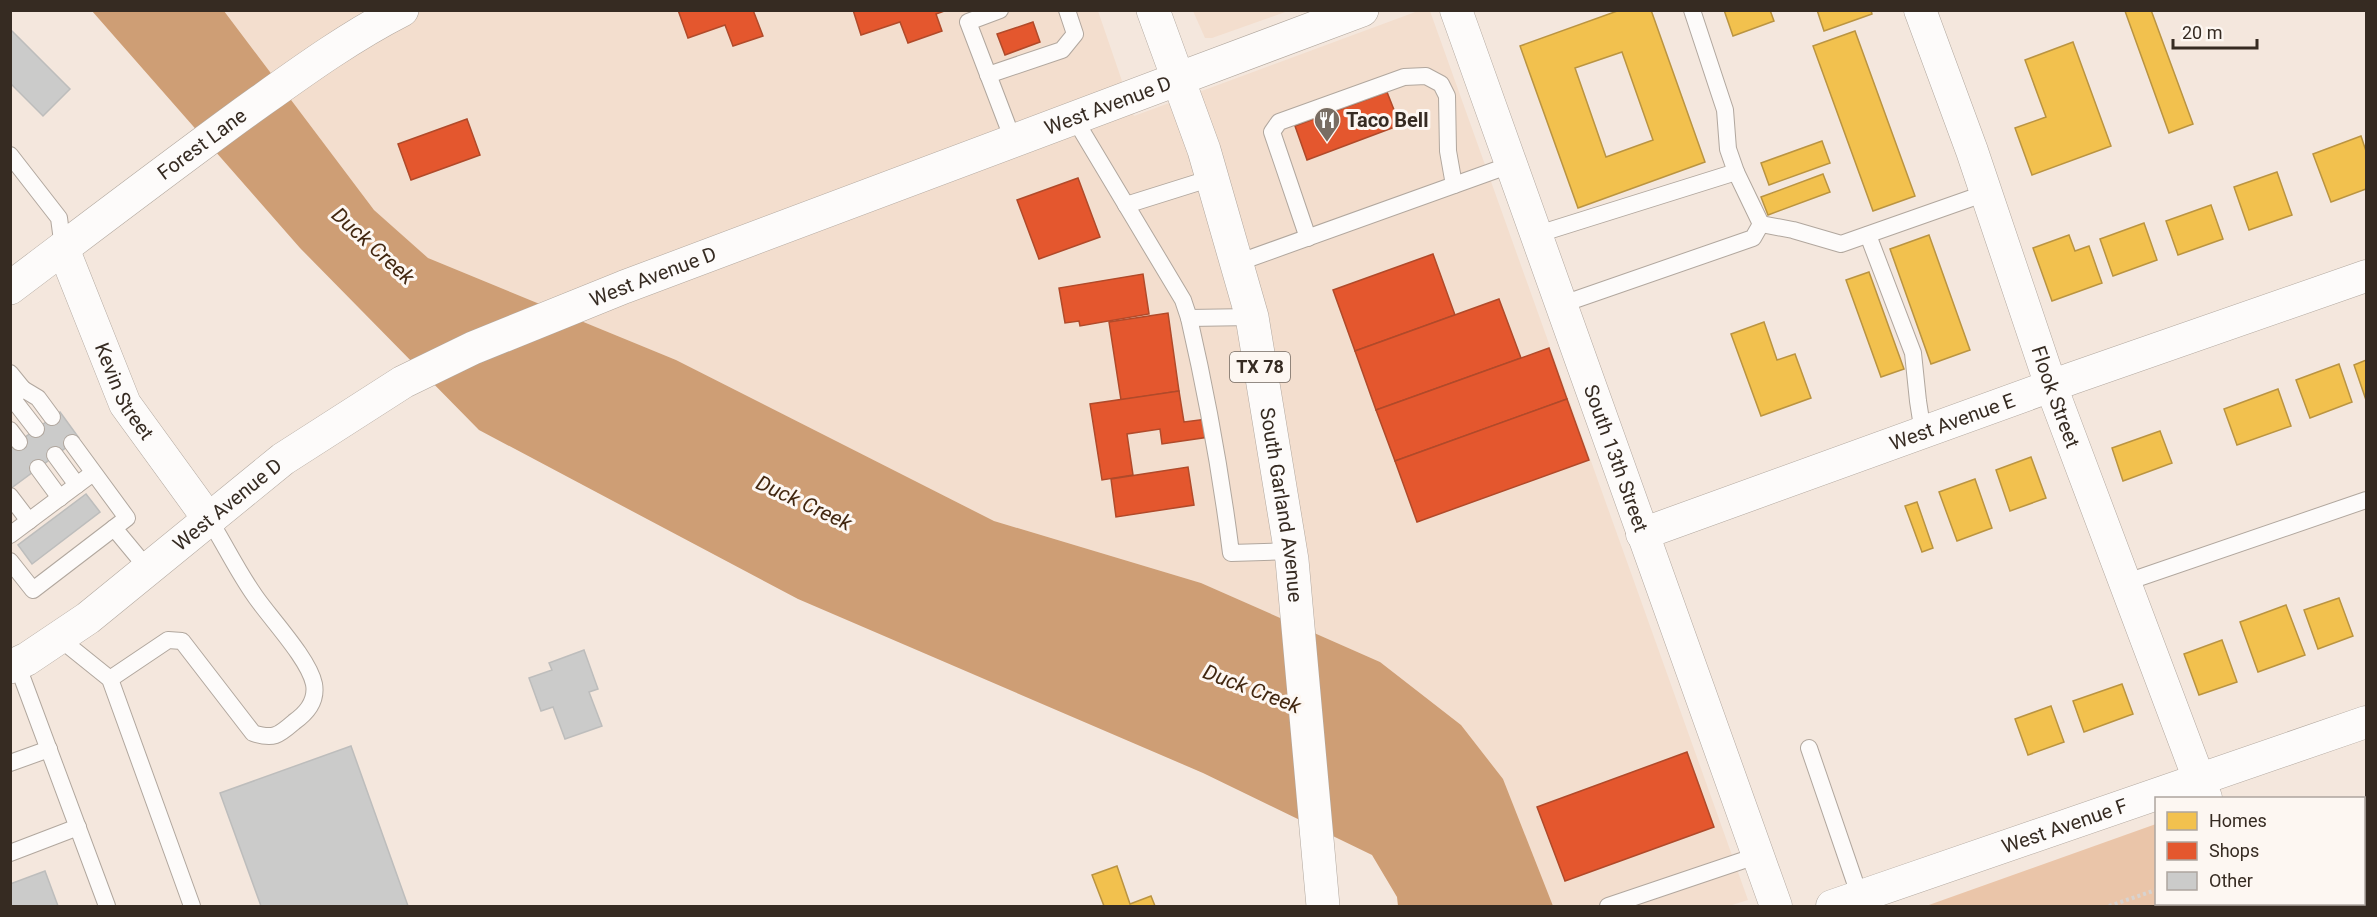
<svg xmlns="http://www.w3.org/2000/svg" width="2377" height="917" viewBox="0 0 2377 917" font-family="Roboto,sans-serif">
  <rect width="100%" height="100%" fill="#f4e7dd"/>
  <g fill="#f3dece">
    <polygon points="224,11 1098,11 1134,116 1418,11 1430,11 1748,900 1729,906 1553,906 1380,662 1201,583 994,521 676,360 428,258 374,210"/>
    <polygon points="1193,11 1193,10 1288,11 1212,38 1205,38"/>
  </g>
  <polygon fill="#eac5a9" points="2156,824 2156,904 2297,904 2299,906 1926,906"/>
  <polygon fill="#ce9e75" points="92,11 224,11 374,210 428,258 676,360 994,521 1201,583 1380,662 1461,725 1503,779 1553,906 1398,906 1397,897 1372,855 1203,773 798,599 479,430 300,248"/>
  <g fill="#f2c14e" stroke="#ba9441" stroke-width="1.5" fill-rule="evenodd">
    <path d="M1620 10H1651L1705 162 1578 208 1520 46ZM1622 52 1653 140 1606 157 1575 68Z"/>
    <polygon points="1724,10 1770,10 1774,21 1733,36"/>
    <polygon points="1817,10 1871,10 1872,14 1824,31"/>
    <polygon points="2151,10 2193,124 2169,133 2125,11"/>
    <polygon points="1855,31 1915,196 1873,211 1813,46"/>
    <polygon points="2073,42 2111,146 2032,175 2015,128 2046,117 2025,60"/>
    <polygon points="2361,136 2366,151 2366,189 2331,202 2313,154"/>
    <polygon points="1822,141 1830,163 1769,185 1761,163"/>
    <polygon points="2277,172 2292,215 2249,230 2234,187"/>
    <polygon points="1823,174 1830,192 1768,215 1761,197"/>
    <polygon points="2211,205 2223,239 2178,255 2166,221"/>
    <polygon points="2144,223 2157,260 2113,276 2100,239"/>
    <polygon points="1929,235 1970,350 1931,364 1890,249"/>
    <polygon points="2069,235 2075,251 2089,246 2102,283 2052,301 2033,248"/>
    <polygon points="1869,272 1904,369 1881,377 1846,280"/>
    <polygon points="1764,322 1777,360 1795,354 1811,398 1761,416 1731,334"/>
    <polygon points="2366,360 2366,400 2354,365"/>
    <polygon points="2339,364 2352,402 2310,418 2296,380"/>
    <polygon points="2278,389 2291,426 2237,445 2224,409"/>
    <polygon points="2160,431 2172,463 2123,481 2112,448"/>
    <polygon points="2031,457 2046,498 2010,511 1996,470"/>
    <polygon points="1975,479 1992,528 1957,541 1939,492"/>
    <polygon points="1917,502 1933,548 1922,552 1905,506"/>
    <polygon points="2339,598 2353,636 2318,649 2304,610"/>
    <polygon points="2286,605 2305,655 2258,672 2240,622"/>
    <polygon points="2222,640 2237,682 2199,695 2184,654"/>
    <polygon points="2122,684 2133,714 2084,732 2073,701"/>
    <polygon points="2051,706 2064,742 2028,755 2015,719"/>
    <polygon points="1117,866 1130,904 1151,896 1155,906 1104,906 1092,875"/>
  </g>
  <g fill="#e4572e" stroke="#b04a2a" stroke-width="1.5">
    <polygon points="678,10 753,10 763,36 733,46 725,25 688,38"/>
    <polygon points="853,10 947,10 936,14 942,31 908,43 900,22 861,35"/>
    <polygon points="1033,22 1040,42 1005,55 997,34"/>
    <polygon points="1387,92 1400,125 1307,160 1295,126"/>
    <polygon points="467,119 480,155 411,180 398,144"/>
    <polygon points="1078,178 1100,237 1039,259 1017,200"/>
    <polygon points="1433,254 1455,315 1355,351 1333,290"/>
    <polygon points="1143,274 1149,314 1080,326 1079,321 1065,323 1059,288"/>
    <polygon points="1499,299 1521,358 1376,410 1355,351"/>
    <polygon points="1168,313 1179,391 1121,400 1109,322"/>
    <polygon points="1549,348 1567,399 1395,461 1376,410"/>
    <polygon points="1179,391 1184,422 1207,419 1209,437 1162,444 1160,429 1127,434 1133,475 1102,480 1090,404"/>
    <polygon points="1567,399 1589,460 1417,522 1395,461"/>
    <polygon points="1188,467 1194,505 1116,517 1111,479"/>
    <polygon points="1687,752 1714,827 1565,881 1537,807"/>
  </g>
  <g fill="#cbcbca" stroke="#bdbdbc" stroke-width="1.5">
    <polygon points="10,29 70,89 43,116 10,83"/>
    <polygon points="60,412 79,438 10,489 10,448"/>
    <polygon points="86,494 100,512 32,564 18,545"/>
    <polygon points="584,650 598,689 589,692 602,726 565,739 553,707 541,711 529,678 552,670 549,663"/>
    <polygon points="351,746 408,906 261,906 220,793"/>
    <polygon points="45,871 58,906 10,906 10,884"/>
  </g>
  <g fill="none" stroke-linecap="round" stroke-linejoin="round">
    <g stroke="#b1a79e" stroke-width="18">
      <g id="service">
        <polyline points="1000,10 968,22 1013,140"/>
        <polyline points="988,75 1062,50 1075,34 1067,10"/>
        <polyline points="1074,118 1183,300 1189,318 1252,317"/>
        <polyline points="10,155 59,218 63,248"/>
        <polyline points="1126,205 1212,178"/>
        <polyline points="1761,224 1793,230 1841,244 1986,193"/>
        <polyline points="1535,235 1736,172 1728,149 1725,110 1692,10"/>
        <polyline points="1868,235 1913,353 1918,401 1923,433"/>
        <polyline points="1308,238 1272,132 1279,122 1404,77 1426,76 1441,84 1447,96 1448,151 1454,185"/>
        <polyline points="1237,263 1510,165"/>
        <polyline points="1560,305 1753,238 1761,224 1736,172"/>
        <path d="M1189 318C1207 396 1221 474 1231 553L1291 551"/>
        <polyline points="10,373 23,389 16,394"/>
        <polyline points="23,389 38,398 52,417"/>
        <polyline points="12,398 36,429"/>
        <polyline points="10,430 19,442"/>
        <polyline points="72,443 127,518 114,528 148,569"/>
        <polyline points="55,455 77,485"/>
        <polyline points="38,468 60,498"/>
        <polyline points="10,496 29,521"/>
        <polyline points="10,535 93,473"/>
        <polyline points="10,561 33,590 114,528"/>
        <polyline points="2124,583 2366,500"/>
        <polyline points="59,638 110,679 192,906"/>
        <polyline points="17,664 107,906"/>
        <path d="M110 679 168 640 182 641 253 733C274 740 279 735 294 722 307 713 317 701 314 684 309 659 270 618 255 596 238 572 225 545 210 521"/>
        <polyline points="1809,748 1860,897"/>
        <polyline points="10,763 49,749"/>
        <polyline points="10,853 78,827"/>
        <polyline points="1608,906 1759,855"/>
      </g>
    </g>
    <g stroke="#b1a79e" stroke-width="33">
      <g id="minor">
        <path id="s1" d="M1456 10 1776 906"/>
        <path id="s2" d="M1920 10 1972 151 2051 386 2206 798"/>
        <path id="s3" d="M63 248 125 404 210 521"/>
        <path id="s4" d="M1642 534 2073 378 2366 276"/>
        <polyline points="2244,904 2245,906"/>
        <path id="s5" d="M1832 906 2366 722"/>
      </g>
    </g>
    <g stroke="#b1a79e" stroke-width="34">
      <g id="tertiary">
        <path id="s6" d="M10 288C87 230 163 172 241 115 293 78 345 39 402 10"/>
      </g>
    </g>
    <g stroke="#b1a79e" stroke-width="34">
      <g id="secondary">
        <path id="s7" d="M10 667 27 659 88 618 283 459 403 382 473 348 624 287 1178 79"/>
      </g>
    </g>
    <g stroke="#b1a79e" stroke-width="34">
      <g id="primary">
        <path id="s8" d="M1153 10 1204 150 1252 317 1292 560 1323 906"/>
        <polyline points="1178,79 1362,10"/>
      </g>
    </g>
    <polyline stroke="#d7d3d0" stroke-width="4" stroke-dasharray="3 3" stroke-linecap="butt" points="2109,906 2156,890"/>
    <use href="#service" stroke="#fdfbfa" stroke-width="16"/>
    <use href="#minor" stroke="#fdfbfa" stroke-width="32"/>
    <use href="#tertiary" stroke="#fdfbfa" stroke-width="33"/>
    <use href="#secondary" stroke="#fdfbfa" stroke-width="33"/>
    <use href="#primary" stroke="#fdfbfa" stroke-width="33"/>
  </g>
  <defs>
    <g id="restaurant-pin" transform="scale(1.35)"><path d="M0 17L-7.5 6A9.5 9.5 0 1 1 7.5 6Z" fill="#786d63" stroke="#fdf7f2"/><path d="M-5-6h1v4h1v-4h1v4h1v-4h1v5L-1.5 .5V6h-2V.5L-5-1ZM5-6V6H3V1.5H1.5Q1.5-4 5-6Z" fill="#fff"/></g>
  </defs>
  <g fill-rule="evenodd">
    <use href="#restaurant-pin" x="1327" y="120"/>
  </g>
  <g text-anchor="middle" stroke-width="6" stroke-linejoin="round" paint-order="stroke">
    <rect fill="#fdf7f2" stroke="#726860" stroke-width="1.5" x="1230" y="352" width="60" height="30" rx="4.5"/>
    <g font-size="18" font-weight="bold" fill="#362b22">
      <text x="1260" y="373">TX 78</text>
    </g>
    <g font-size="20" fill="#362b22" stroke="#fdf7f2">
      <text dy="7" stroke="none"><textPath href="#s7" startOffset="1244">West Avenue D</textPath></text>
      <text dy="7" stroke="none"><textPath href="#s6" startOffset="240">Forest Lane</textPath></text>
      <text dy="7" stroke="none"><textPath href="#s7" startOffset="758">West Avenue D</textPath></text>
      <text dy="7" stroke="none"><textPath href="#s3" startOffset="156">Kevin Street</textPath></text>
      <text dy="7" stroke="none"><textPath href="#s2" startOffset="410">Flook Street</textPath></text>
      <text dy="7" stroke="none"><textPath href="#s4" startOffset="330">West Avenue E</textPath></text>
      <text dy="7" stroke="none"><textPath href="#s1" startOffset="476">South 13th Street</textPath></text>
      <text dy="7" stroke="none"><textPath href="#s7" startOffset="272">West Avenue D</textPath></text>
      <text dy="7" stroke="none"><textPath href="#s8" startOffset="513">South Garland Avenue</textPath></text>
      <text dy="7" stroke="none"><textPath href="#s5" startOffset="246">West Avenue F</textPath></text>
    </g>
    <g font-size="20" font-weight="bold" fill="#362b22" stroke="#fdf7f2" text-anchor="start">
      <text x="1346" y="127">Taco Bell</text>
    </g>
    <g font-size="21" font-style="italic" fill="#422710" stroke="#fdf7f2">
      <text transform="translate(373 246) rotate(42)" y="7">Duck Creek</text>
      <text transform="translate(804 503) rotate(25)" y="7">Duck Creek</text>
      <text transform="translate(1252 689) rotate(21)" y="7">Duck Creek</text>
    </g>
  </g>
  <rect width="2377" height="917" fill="none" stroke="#362b22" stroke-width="24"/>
  <rect x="2155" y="797" width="210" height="108" fill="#fdf7f2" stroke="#ada59f" stroke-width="1.5"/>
  <rect x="2167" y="812" width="30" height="18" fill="#f2c14e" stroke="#ada59f" stroke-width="1.5"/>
  <text x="2209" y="827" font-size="18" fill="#362b22">Homes</text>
  <rect x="2167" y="842" width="30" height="18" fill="#e4572e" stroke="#ada59f" stroke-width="1.5"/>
  <text x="2209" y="857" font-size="18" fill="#362b22">Shops</text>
  <rect x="2167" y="872" width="30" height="18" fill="#cbcbca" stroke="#ada59f" stroke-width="1.5"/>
  <text x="2209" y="887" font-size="18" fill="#362b22">Other</text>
  <path d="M2173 39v9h84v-9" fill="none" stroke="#362b22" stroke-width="3"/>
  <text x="2182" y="39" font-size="18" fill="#362b22" stroke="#fdf7f2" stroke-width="4.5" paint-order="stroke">20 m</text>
</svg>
